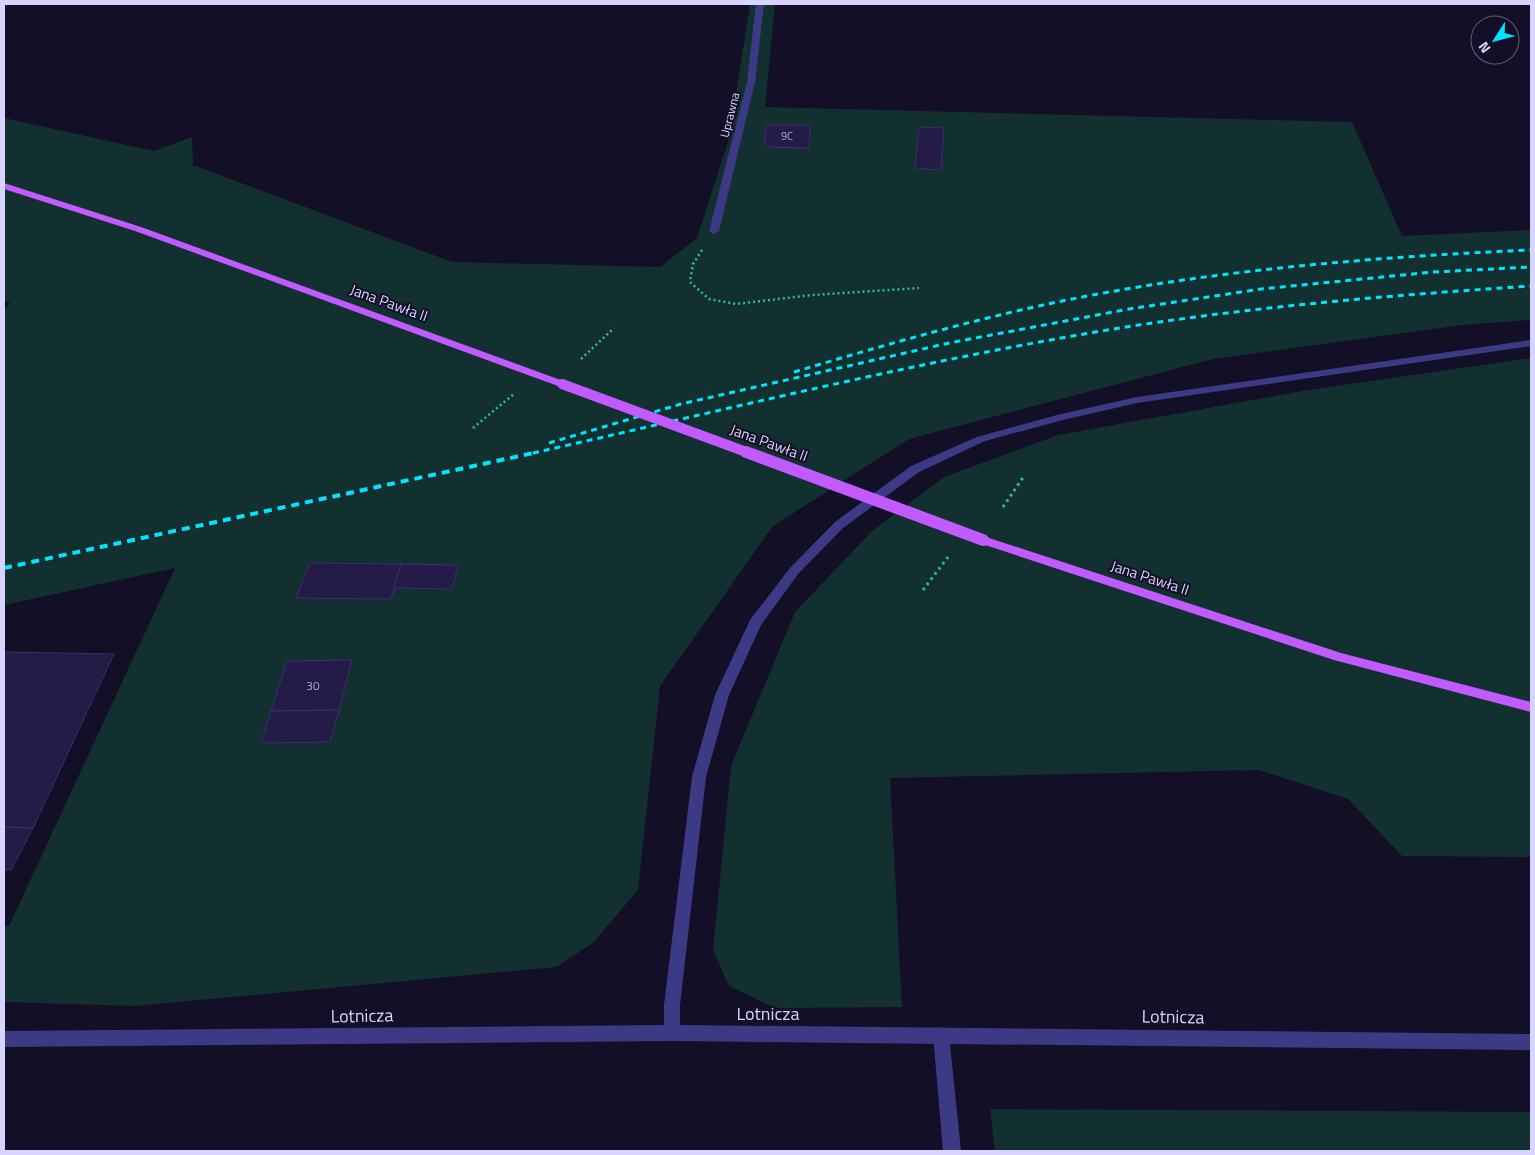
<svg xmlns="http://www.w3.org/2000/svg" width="1535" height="1155" viewBox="0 0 1535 1155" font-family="'Titillium Web',sans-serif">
  <rect width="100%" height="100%" fill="#130f26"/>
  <g fill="#12302f">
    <polygon points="750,4 775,4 765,107 1352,122 1402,236 1531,230 1531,320 1462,325 1213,359 909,439 773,526 660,686 638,890 593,943 556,967 134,1006 4,1002 4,926 9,926 175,568 4,605 4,309 10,303 4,301 4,118 154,151 192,137 193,165 452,262 660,267 697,238 729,139"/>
    <polygon points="1531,358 1531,857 1402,856 1348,799 1259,770 890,778 902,1007 775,1008 729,986 713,950 731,766 795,612 872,531 944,477 1058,435 1308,390"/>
    <polygon points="990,1109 1531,1112 1531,1151 995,1151"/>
  </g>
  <g fill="#241b47" stroke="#3b2d73">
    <polygon points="766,125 810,125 809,148 765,147"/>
    <polygon points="919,127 944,128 941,170 915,168"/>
    <polygon points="310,563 401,564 391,599 296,598"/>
    <polygon points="401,564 458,565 452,589 394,588"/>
    <polygon points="4,652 114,654 33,828 4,827"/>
    <polygon points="352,660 339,710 271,711 287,661"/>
    <polygon points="339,710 330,742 261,743 271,711"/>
    <polygon points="4,827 33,828 11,870 4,870"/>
  </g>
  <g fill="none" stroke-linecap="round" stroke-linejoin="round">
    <g stroke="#2fb8b0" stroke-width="2.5" stroke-dasharray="2 3" stroke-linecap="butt">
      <polyline points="702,250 693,264 690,282 709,299 736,304 812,295 919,288"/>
      <polyline points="581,359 614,328"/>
      <polyline points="473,428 515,393"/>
    </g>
    <g stroke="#2fb8b0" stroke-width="3" stroke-dasharray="2.5 4" stroke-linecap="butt">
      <polyline points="1003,507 1024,476"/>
      <polyline points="923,590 948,557"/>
    </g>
    <g fill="#3d3a85" fill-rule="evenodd">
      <polygon points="756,4 764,4 755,82 719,231 714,234 709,231 747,82"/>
      <polygon points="941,1027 947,1030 949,1035 961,1151 943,1151 933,1035 935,1030"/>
    </g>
    <polygon fill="#3d3a85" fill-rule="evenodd" points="1531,340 1531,346 1137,403 1063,420 985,441 919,472 843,528 798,574 761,625 729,695 706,777 680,1005 680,1025 1531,1034 1531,1050 672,1041 4,1047 4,1031 664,1025 664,1005 692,777 715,695 750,620 790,568 835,522 911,466 977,437 1057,415 1137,397"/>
    <g fill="#c25bff" fill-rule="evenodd">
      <polygon points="4,183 141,227 566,382 567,384 566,386 558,386 135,231 4,189"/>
      <polygon points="983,536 1341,653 1531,702 1531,712 1334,660 979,543 977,540 979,537"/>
    </g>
    <g stroke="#00e5ff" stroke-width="3" stroke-dasharray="6 5" stroke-linecap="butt">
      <path d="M794 372C881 346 968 321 1057 302 1213 270 1372 257 1531 250"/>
      <polyline points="549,443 681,404 949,343 1129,309 1261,289 1433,272 1531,267"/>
      <path d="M533 453C730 409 926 359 1126 327 1260 306 1395 295 1531 286"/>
    </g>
    <polyline stroke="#00e5ff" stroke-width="4" stroke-dasharray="8 6" stroke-linecap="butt" points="4,568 538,452"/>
    <polyline stroke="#c25bff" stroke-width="10" points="562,384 749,453"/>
    <polyline stroke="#c25bff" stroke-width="12" points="746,452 983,540"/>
  </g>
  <g text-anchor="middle" stroke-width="4" stroke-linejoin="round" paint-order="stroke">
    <g font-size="11" fill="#aca6d1">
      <text x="787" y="140">9C</text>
    </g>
    <g font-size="12" fill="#d9d4ff" stroke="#130f26">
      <text transform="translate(730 115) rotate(-76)" y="4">Uprawna</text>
    </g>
    <g font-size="12" fill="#aca6d1">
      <text x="313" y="690">30</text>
    </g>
    <g font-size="15" fill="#d9d4ff" stroke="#130f26">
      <text transform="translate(389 303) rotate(20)" y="5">Jana Pawła II</text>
      <text transform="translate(769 443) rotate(20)" y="5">Jana Pawła II</text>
      <text transform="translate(1150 578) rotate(18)" y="5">Jana Pawła II</text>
    </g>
    <g font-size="18" fill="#d9d4ff" stroke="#130f26">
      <text x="768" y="1020">Lotnicza</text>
      <text transform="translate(362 1016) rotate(-1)" y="6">Lotnicza</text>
      <text transform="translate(1173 1017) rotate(1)" y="6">Lotnicza</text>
    </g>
  </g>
  <rect width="1535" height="1155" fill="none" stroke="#d9d4ff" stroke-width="10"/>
  <g transform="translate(1495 40) rotate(234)"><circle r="24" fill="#130f26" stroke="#625e7d"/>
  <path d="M0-4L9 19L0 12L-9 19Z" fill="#00e5ff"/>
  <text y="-8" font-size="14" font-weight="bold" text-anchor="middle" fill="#d9d4ff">N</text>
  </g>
</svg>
